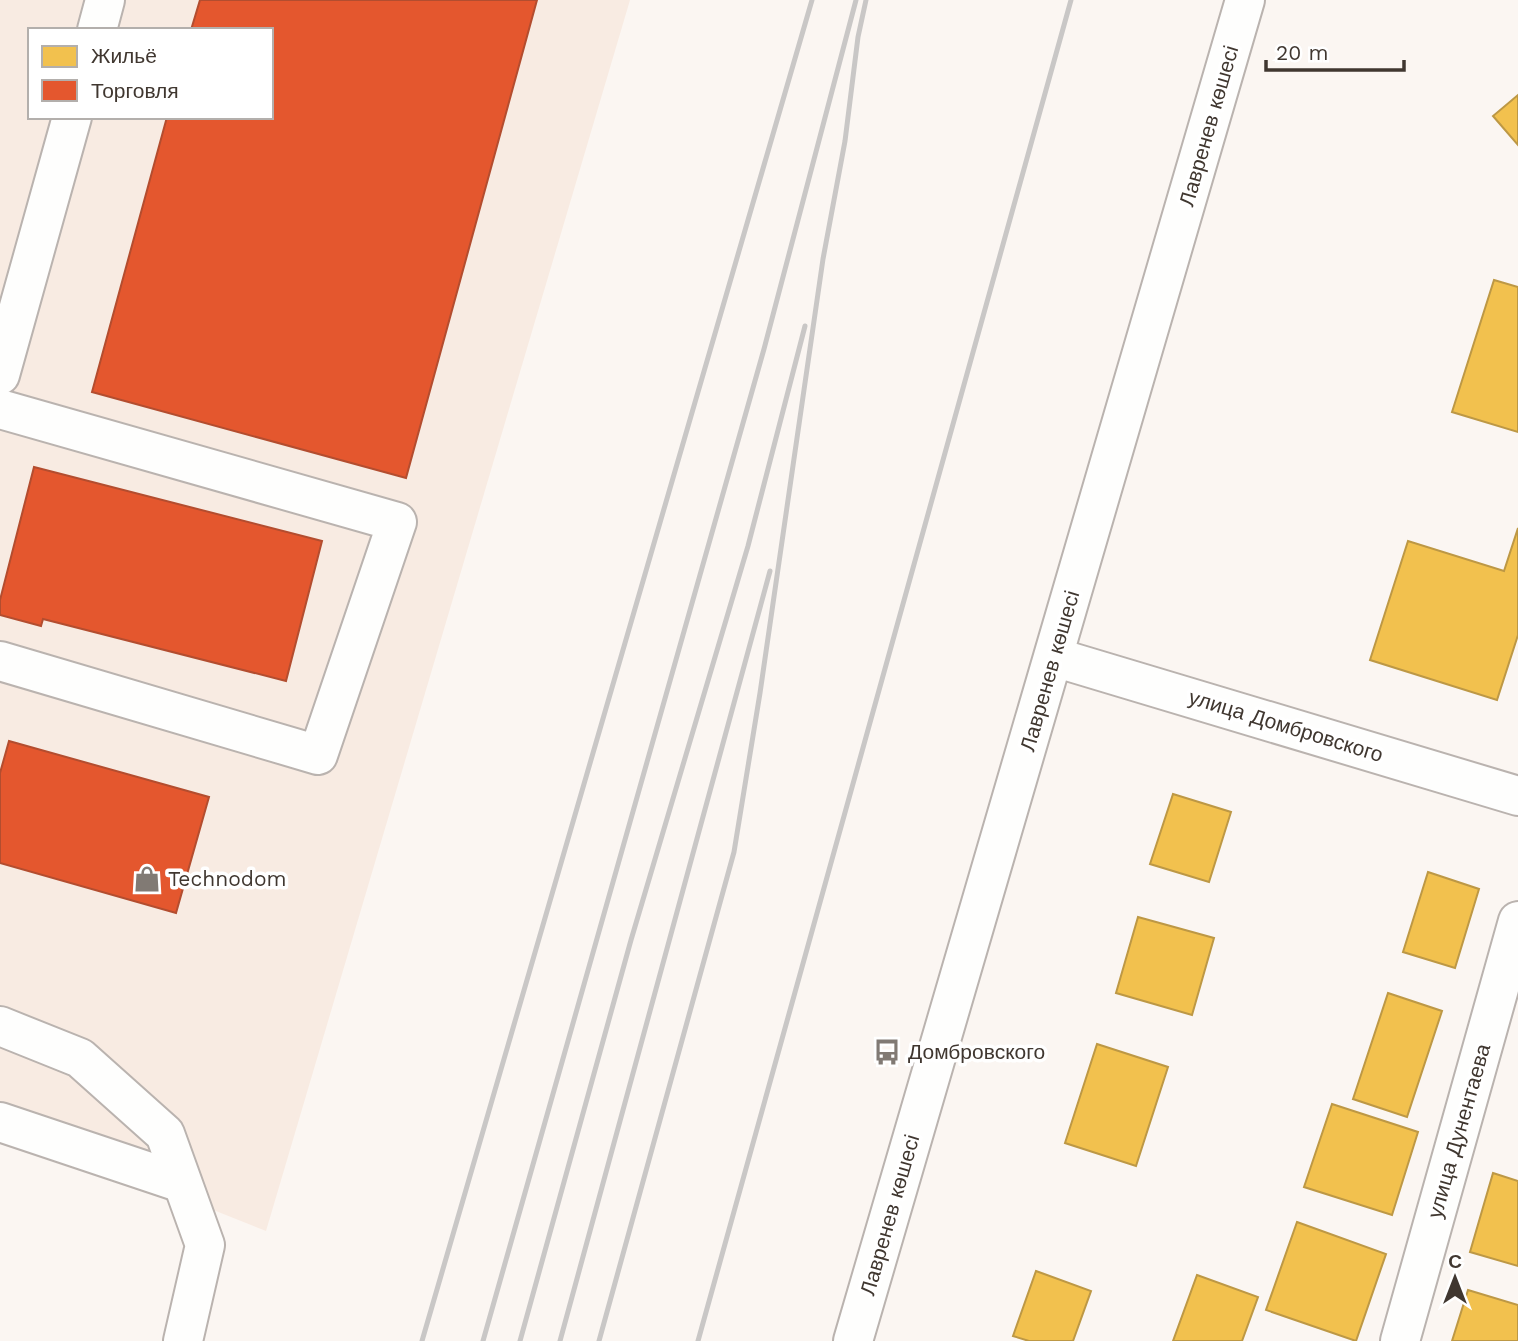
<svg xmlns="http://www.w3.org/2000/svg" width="1518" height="1341" viewBox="0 0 1518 1341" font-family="'Work Sans',sans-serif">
  <rect width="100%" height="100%" fill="#fbf6f2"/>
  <path fill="#f8ebe2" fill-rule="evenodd" d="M0 0H630L266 1231 0 1125ZM30 30H271V117H30Z"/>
  <g fill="#f2c14e" stroke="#bd9845" stroke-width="2">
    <polygon points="1518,95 1518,145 1493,116"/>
    <polygon points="1494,280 1518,287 1518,432 1452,412"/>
    <polygon points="1518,528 1518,635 1497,700 1370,660 1408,541 1504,571"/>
    <polygon points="1173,794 1231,812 1209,882 1150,864"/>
    <polygon points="1428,872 1479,889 1455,968 1403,952"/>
    <polygon points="1138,917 1214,938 1192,1015 1116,993"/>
    <polygon points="1388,993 1442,1011 1407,1117 1353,1099"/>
    <polygon points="1097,1044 1168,1067 1136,1166 1065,1143"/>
    <polygon points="1332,1104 1418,1132 1392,1215 1304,1187"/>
    <polygon points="1493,1173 1518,1181 1518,1266 1470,1252"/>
    <polygon points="1297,1222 1386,1254 1356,1341 1266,1310"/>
    <polygon points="1036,1271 1091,1291 1073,1341 1029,1341 1013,1336"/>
    <polygon points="1197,1275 1258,1297 1242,1341 1173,1341"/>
    <polygon points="1468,1290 1518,1305 1518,1341 1452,1341"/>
  </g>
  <g fill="#e4572e" stroke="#b34d2f" stroke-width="2">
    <polygon points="200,0 537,0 406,478 92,392 167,117 271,117 271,30 191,30"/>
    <polygon points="34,467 322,541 286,681 43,619 41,626 0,615 0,600"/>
    <polygon points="9,741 209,797 176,913 0,863 0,773"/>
  </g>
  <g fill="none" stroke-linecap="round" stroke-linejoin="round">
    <g stroke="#bab3af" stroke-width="42">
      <g id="minor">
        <polyline points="97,30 105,0"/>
        <polyline points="0,375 72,117"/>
        <polyline points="0,409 397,522 318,755 0,661"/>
        <polyline points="1054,657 1518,796"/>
        <polyline points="0,1026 80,1058 165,1134 205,1245 183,1341"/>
        <polyline points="0,1122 182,1183"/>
        <polyline points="1400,1341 1518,921"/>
      </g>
    </g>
    <g stroke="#bab3af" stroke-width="42">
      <polyline id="major" points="853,1341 1245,0"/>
    </g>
    <use href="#minor" stroke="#fefefd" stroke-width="38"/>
    <use href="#major" stroke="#fefefd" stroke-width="38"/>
    <g stroke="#c9c7c6" stroke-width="5">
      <polyline points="422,1341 812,0"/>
      <polyline points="483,1341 764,349 856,0"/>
      <polyline points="520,1341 631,940 748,546 805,326"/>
      <polyline points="560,1341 770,571"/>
      <polyline points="599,1341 734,852 760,693 823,259 845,141 858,37 866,0"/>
      <polyline points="698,1341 1071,0"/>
    </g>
  </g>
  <defs>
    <g id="shop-bare" transform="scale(2.1)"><path d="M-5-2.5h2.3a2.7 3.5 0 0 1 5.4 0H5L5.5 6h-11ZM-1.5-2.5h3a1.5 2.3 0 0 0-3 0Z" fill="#817a74" stroke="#fff" stroke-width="2.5" paint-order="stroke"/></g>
    <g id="bus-bare" transform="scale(2.1)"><path d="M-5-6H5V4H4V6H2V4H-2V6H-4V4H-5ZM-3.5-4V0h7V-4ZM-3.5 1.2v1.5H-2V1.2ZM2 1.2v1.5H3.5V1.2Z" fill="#817a74" stroke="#fff" stroke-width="2.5" paint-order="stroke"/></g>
  </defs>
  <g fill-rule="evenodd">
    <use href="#shop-bare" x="147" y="879"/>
    <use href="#bus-bare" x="887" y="1052"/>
  </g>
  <g text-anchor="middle" stroke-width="7" stroke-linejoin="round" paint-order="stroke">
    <g font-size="21" fill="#403730" stroke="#fff">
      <text transform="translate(1209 126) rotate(-74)" y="7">Лавренев көшесі</text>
      <text transform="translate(1050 671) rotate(-74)" y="7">Лавренев көшесі</text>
      <text transform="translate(1286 726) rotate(17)" y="7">улица Домбровского</text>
      <text transform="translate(1459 1131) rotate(-74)" y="7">улица Дунентаева</text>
      <text transform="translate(890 1215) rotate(-74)" y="7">Лавренев көшесі</text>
    </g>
    <g font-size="21" fill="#403730" stroke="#fff" text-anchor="start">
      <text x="168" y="886">Technodom</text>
      <text x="908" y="1059">Домбровского</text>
    </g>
  </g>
  <rect x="28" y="28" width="245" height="91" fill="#ffffff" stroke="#b3afac" stroke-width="2"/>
  <rect x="42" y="46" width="35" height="21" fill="#f2c14e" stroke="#b3afac" stroke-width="2"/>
  <text x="91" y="63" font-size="21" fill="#403730">Жильё</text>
  <rect x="42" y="80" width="35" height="21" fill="#e4572e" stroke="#b3afac" stroke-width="2"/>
  <text x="91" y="98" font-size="21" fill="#403730">Торговля</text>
  <g transform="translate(1455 1278)" stroke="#ffffff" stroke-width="5" paint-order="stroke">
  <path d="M0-5L12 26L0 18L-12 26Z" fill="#403730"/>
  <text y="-10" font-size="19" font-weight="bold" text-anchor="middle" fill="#403730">С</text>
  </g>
  <path d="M1266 60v10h138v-10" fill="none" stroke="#403730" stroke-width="3.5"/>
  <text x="1276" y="60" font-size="21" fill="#403730" stroke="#ffffff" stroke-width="5" paint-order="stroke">20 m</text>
</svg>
